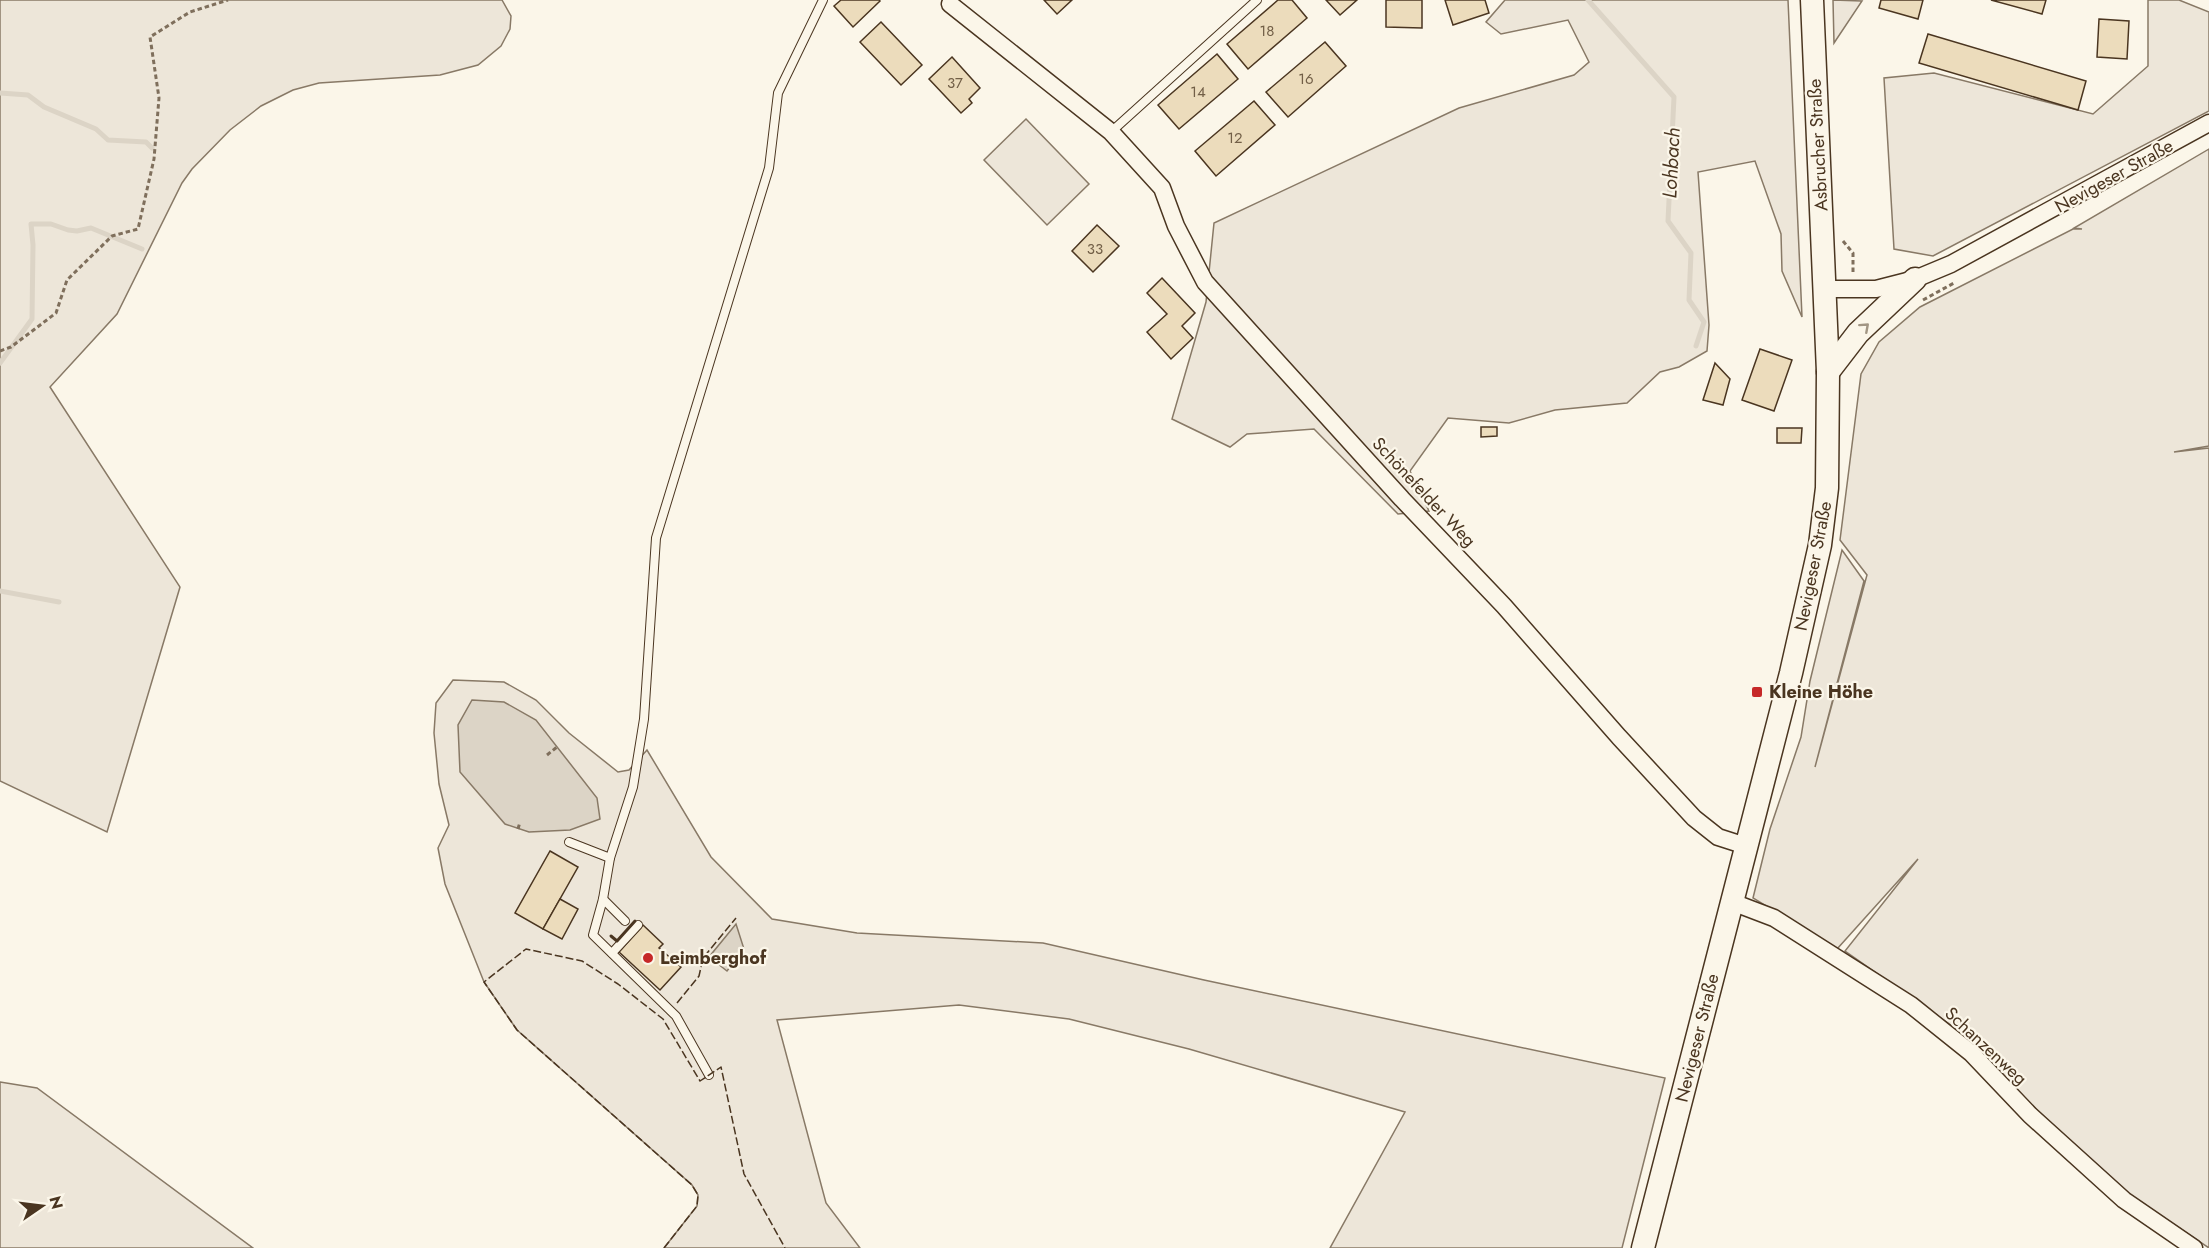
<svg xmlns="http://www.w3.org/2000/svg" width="2209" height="1248" viewBox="0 0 2209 1248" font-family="Jost,sans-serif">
  <rect width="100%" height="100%" fill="#fbf6e9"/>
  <g fill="#ede6d9" stroke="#887966" stroke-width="1.5">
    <polygon points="0,0 502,0 511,16 510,29 501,46 478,65 440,75 319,83 293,90 261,106 230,130 192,169 182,183 117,314 50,387 180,587 107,832 0,781"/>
    <polygon points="1505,0 1788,0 1802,317 1782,271 1781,234 1755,161 1698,172 1709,325 1707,351 1679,367 1660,372 1627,403 1555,410 1509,423 1448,418 1410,471 1429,511 1398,514 1314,429 1247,434 1230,447 1172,419 1206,302 1214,223 1459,108 1574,75 1589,62 1568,20 1501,34 1486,22"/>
    <polygon points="1833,0 1862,1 1834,43"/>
    <polygon points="2148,0 2179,0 2209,12 2209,111 1933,256 1894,249 1884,78 1934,73 2093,114 2148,66"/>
    <polygon points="1026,119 1089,184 1047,225 984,160"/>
    <polygon points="2209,149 2209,446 2174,452 2209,448 2209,1248 2118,1187 2032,1105 1955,1028 1845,951 1918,859 1837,949 1753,898 1770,829 1801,737 1810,681 1842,550 1864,581 1815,767 1867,575 1840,540 1861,374 1879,342 1920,307 2073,229 2082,229 2074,228"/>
    <polygon points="453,680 504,682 536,700 569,733 618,772 629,770 647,750 711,857 772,919 857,933 1043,943 1204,980 1665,1078 1622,1248 1330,1248 1405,1112 1189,1049 1069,1019 959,1005 777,1020 826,1203 860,1248 664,1248 697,1206 698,1195 692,1185 517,1030 484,982 445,884 438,848 449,825 439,784 434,733 436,703"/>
    <polygon points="0,1082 37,1088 253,1248 0,1248"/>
  </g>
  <g fill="#dcd4c6" stroke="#887966" stroke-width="1.5">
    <polygon points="472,700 504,702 536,720 597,798 600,819 570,830 529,832 505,824 460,772 458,725"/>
    <polygon points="736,924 744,949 727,971 709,957"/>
  </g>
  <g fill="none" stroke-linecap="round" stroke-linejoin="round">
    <g stroke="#dcd4c6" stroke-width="5">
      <polyline points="1588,0 1674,97 1668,221 1691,253 1689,300 1704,322 1696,346"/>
      <polyline points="0,93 28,95 44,107 96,129 108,140 146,142 152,148"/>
      <polyline points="0,363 32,319 33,245 31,224 51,224 68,230 77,231 91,228 142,249"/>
      <polyline points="0,591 59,602"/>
    </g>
  </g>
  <g fill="#ecdcbc" stroke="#4a3520" stroke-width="1.5">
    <polygon points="841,0 879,0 880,1 853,27 834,6"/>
    <polygon points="1044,0 1072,0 1057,14"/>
    <polygon points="1278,0 1292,0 1307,18 1248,69 1227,44"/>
    <polygon points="1326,0 1357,0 1340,15"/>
    <polygon points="1386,0 1422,0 1422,28 1386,27"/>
    <polygon points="1445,0 1485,0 1489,13 1453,25"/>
    <polygon points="1881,0 1923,0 1918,19 1879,8"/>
    <polygon points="1991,0 2046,0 2042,14"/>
    <polygon points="2099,19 2129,21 2127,59 2097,57"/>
    <polygon points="881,22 922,65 901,85 860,42"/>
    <polygon points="1928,34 2086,81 2078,110 1919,63"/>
    <polygon points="1325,42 1346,66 1288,117 1266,92"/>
    <polygon points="1217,54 1238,79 1179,129 1158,105"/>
    <polygon points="952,57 980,88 969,99 972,103 961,113 929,79"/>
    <polygon points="1254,101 1275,125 1216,176 1195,151"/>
    <polygon points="1097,225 1119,246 1093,272 1072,251"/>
    <polygon points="1162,278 1195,313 1182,326 1193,338 1171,359 1147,332 1167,314 1147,293"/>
    <polygon points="1760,349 1792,360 1774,411 1742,400"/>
    <polygon points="1715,363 1730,379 1723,405 1703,400"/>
    <polygon points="1481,427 1497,427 1497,436 1481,437"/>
    <polygon points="1777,428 1802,428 1801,443 1777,443"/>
    <polygon points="550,851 578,867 543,929 515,913"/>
    <polygon points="560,899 578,909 562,939 543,929"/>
    <polygon points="643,925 663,944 659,948 681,967 660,990 619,952"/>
  </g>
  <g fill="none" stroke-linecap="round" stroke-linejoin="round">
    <g stroke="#4a3520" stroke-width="10">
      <g id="service">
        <polyline points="1111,132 1257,0"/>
        <polyline points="569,842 610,858"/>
        <polyline points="603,899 625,921"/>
        <polyline points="612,953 638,925"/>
        <polyline points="709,1075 676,1016 593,935 603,899 610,858 633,787 644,719 656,538 769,168 778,93 823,0"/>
      </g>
    </g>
    <g stroke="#4a3520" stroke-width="19">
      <g id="minor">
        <polyline points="950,4 1111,132 1162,188 1176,226 1205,282 1402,499 1504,606 1619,737 1694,818 1718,837 1746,846"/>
        <polyline points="1825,289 1876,289 1915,279 1951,264 2209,123"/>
        <polyline points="1732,902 1774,918 1911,1005 1971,1053 2030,1115 2124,1200 2194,1248"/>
      </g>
    </g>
    <g stroke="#4a3520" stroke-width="25">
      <g id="secondary">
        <polyline points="1828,372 1858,333 1915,279"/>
        <polyline points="1643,1248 1791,673 1820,545 1827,488 1828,372 1812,0"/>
      </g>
    </g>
    <g stroke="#7f6f5c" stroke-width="3" stroke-dasharray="4.5 3" stroke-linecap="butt">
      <polyline points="1843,241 1853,253 1853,272"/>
      <polyline points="1923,300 1954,283"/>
      <polyline points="0,351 11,347 56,313 67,280 112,236 138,229 154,159 159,98 150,37 190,12 228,0"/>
      <polyline points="547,755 557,747"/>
      <polyline points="518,829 520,822"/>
    </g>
    <use href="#service" stroke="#fbf6e9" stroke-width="8"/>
    <use href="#minor" stroke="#fbf6e9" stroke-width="16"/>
    <use href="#secondary" stroke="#fbf6e9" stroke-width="22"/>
    <g stroke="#4a3520" stroke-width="1.5" stroke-dasharray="8 3" stroke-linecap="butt">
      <polyline points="677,1003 699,976 703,958 736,918"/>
      <polyline points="664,1248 697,1206 698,1195 692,1185 517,1030 484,982 526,949 582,961 618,984 663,1019 700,1081 721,1067 744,1174 785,1248"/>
    </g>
    <polyline stroke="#4a3520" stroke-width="3" points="611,936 617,941 635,921"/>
  </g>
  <defs><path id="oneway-chevron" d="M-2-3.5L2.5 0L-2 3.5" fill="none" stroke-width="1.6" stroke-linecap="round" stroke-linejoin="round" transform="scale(1.5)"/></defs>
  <use stroke="#a29684" href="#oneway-chevron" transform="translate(1865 327) rotate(-42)"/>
  <g fill="#c62828" stroke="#fbf6e9" stroke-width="2">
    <rect x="1751" y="686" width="12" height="12" rx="3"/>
    <circle cx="648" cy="958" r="6"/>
  </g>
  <g text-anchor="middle" stroke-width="4.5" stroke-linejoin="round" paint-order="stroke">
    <g font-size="15" fill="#725f47">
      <text x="1267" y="36">18</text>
      <text x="1306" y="84">16</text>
      <text x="955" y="88">37</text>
      <text x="1198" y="97">14</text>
      <text x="1235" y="143">12</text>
      <text x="1095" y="254">33</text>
    </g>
    <g font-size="18" fill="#4a3520" stroke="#fbf6e9">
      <text transform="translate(1818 145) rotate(-93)" y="6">Asbrucher Straße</text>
      <text transform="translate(2114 176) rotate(-29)" y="6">Nevigeser Straße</text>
      <text transform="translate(1424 492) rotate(47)" y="6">Schönefelder Weg</text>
      <text transform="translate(1813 566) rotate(-79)" y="6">Nevigeser Straße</text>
      <text transform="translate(1697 1038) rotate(-76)" y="6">Nevigeser Straße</text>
      <text transform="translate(1986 1046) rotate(43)" y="6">Schanzenweg</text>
    </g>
    <g font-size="18" font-weight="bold" fill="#4a3520" stroke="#fbf6e9" text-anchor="start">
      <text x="1769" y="698">Kleine Höhe</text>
      <text x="660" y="964">Leimberghof</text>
    </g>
    <g font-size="20" font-style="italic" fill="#4a3520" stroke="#fbf6e9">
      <text transform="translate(1671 163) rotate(-87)" y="7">Lohbach</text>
    </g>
  </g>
  <g transform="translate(42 1206) rotate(76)" stroke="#fbf6e9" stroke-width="4.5" paint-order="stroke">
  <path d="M0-4.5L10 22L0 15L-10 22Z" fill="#4a3520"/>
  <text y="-9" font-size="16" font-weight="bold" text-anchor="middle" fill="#4a3520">N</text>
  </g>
</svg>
